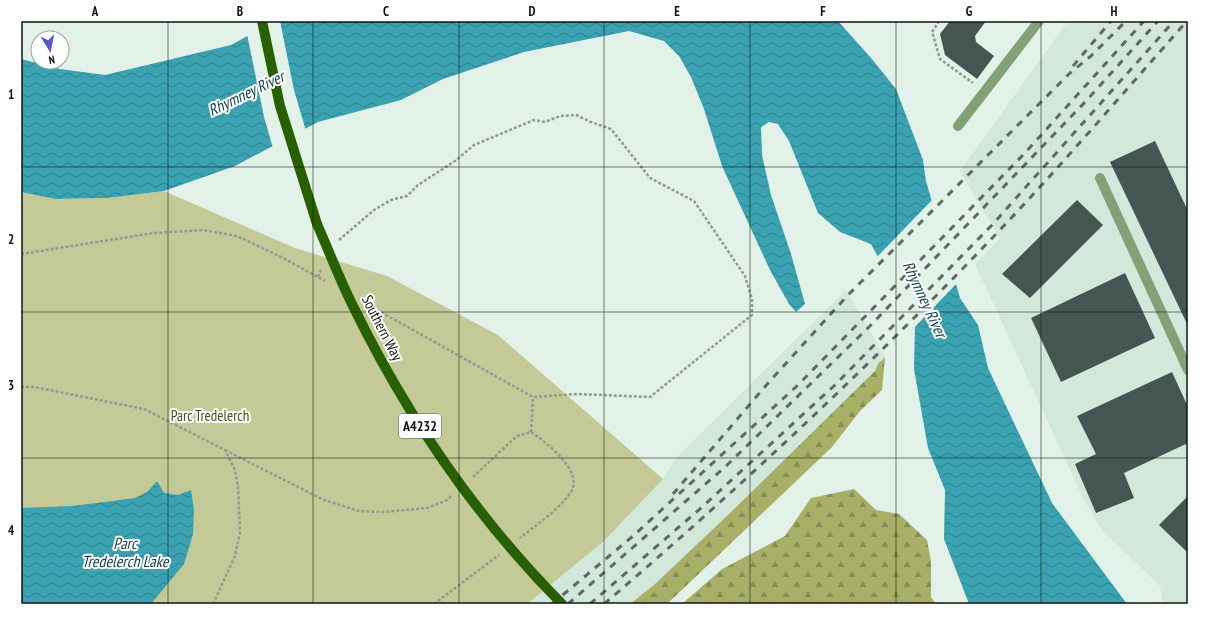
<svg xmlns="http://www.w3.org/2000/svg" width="1209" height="625" viewBox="0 0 1209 625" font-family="'PT Sans Narrow',sans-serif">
  <defs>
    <pattern id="forest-firs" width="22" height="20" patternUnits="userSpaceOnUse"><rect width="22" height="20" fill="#a8af67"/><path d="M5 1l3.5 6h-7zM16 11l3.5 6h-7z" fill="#878d53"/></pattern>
    <pattern id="water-waves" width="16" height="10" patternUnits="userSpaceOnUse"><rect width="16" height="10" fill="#3aa2b0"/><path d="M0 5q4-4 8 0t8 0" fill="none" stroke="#2f838e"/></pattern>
  </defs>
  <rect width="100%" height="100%" fill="#e3f2e9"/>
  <g fill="#d1e8db">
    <polygon points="1068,21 1188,21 1188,604 1165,604 1162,600 1160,586 1102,530 1085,502 975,264 1000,239 960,171"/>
    <polygon points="846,290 885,357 878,364 876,371 729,514 654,585 630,604 527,604 603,542 663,479 675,459"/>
  </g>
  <g fill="url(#forest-firs)">
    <polygon points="885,357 882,390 860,411 832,447 667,604 630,604 654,585 729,514 875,371 878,364"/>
    <polygon points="854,489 876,510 899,514 927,540 931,561 931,597 936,604 682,604 722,569 785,536 811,498"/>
  </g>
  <polygon fill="#c4ca97" points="164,191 295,248 387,276 498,335 663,479 603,542 527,604 21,604 21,192 55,199 107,198"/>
  <g fill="url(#water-waves)">
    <polygon points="275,21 838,21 871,58 896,89 923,160 926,181 960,298 978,325 988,368 1052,503 1127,604 969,604 944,539 945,490 928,448 914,369 915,325 871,244 840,232 818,213 789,141 778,124 769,122 761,127 762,155 771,195 791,254 805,304 796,312 789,304 770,270 722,166 704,109 691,77 679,56 664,41 629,31 524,52 443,79 401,100 318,122 235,166 164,191 107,198 55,199 21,192 21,59 60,69 105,75 231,45"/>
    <polygon points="157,481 164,493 178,495 191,490 194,510 193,534 184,564 151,604 21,604 21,508 73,506 135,498 147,492"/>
  </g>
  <g fill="#e3f2e9">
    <polygon points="271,21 280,21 294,90 306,131 273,148 264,117 247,34"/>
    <polygon points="933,199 958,282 913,329 913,325 876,258"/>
  </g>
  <g fill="#455552">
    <polygon points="950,21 986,21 975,36 976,42 994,56 977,79 945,55 940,34"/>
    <polygon points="1155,141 1188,211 1188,326 1110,162"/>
    <polygon points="1077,200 1103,225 1030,298 1002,274"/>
    <polygon points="1125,273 1155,338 1061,382 1031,318"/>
    <polygon points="1172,372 1188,407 1188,443 1124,473 1134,498 1096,513 1075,464 1096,454 1077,416"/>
    <polygon points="1188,496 1188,549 1186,551 1159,525"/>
  </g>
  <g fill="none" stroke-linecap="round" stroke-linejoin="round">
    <g stroke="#909b94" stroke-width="2.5" stroke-dasharray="3 2" stroke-linecap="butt">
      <polyline points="939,21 932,32 940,59 973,83"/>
      <polyline points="339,240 374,210 391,200 407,196 418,185 455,161 474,145 534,120 545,122 560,116 576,115 591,122 611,129 650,178 694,201 745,276 752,299 752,315 650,397 577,394 533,397 370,306"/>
      <polyline points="21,254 154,233 203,230 237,236 283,258 325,281"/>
      <polyline points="318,277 321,270"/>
      <polyline points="21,387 34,387 144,409 225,450 235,470 238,486 240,532 235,556 213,604"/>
      <polyline points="531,432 533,397"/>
      <polyline points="225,450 324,500 359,511 383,512 427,508 447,500 451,496"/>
      <path d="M473 477 517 436 531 432C546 442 584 471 571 492 560 509 536 525 520 538"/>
      <polyline points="434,604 499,555"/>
    </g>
    <g stroke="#83a177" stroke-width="10">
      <polyline points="958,126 1039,21"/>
      <polyline points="1100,178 1188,370"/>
    </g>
    <polyline stroke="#286000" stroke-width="10" points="262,21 280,106 317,224"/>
    <g stroke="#606963" stroke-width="3" stroke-dasharray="7 7" stroke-linecap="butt">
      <polyline points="1073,66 1111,21"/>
      <polyline points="673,494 769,382 848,295 1070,73 1091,56 1126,21"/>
      <polyline points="552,604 633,536 798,385 1024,154 1144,21"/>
      <polyline points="568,604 725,467 868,328 1086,101 1158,21"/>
      <polyline points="590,604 701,508 835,385 992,225 1174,21"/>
      <path d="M604 604C741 487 872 364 996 234 1062 165 1124 92 1187 21"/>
    </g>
    <path stroke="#286000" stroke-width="10" d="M317 224C329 251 339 278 352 304 406 415 476 517 562 604"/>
  </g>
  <path fill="none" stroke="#101512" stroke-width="1" stroke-opacity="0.55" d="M168 21V604M313 21V604M459 21V604M604 21V604M750 21V604M896 21V604M1041 21V604M21 167H1188M21 312H1188M21 458H1188"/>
  <g text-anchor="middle" stroke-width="4" stroke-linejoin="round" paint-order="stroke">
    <rect fill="#fff" stroke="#585b59" stroke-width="1" x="399" y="414" width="42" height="24" rx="3"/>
    <g font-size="14" font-weight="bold" fill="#101512">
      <text x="420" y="431">A4232</text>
    </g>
    <g font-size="15" fill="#101512" stroke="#fff">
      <text transform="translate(382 328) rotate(63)" y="5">Southern Way</text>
    </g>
    <g font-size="15" fill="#494d16" stroke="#fff">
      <text x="210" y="421">Parc Tredelerch</text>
    </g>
    <g font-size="16" font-style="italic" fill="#103f45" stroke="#fff">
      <text transform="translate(246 93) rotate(-26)" y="6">Rhymney River</text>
      <text transform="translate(925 299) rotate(65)" y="6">Rhymney River</text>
      <text x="125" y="549">Parc<tspan x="125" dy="18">Tredelerch Lake</tspan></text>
    </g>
  </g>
  <rect width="1209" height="625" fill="none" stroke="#ffffff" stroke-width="44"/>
  <g transform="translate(50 50) rotate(170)"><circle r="19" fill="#ffffff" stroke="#9fa1a0"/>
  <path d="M0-3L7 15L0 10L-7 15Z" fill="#5a56ce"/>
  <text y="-6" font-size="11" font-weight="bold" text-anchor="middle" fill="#101512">N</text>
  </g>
  <rect x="22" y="22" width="1165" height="581" fill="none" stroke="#101512" stroke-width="1.5"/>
  <g font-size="13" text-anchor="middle" font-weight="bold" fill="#101512">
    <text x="95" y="16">A</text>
    <text x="240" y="16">B</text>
    <text x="386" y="16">C</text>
    <text x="532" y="16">D</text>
    <text x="677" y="16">E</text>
    <text x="823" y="16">F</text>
    <text x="969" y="16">G</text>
    <text x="1114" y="16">H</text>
    <text x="11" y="99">1</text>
    <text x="11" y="244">2</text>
    <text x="11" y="390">3</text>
    <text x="11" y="535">4</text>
  </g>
</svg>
